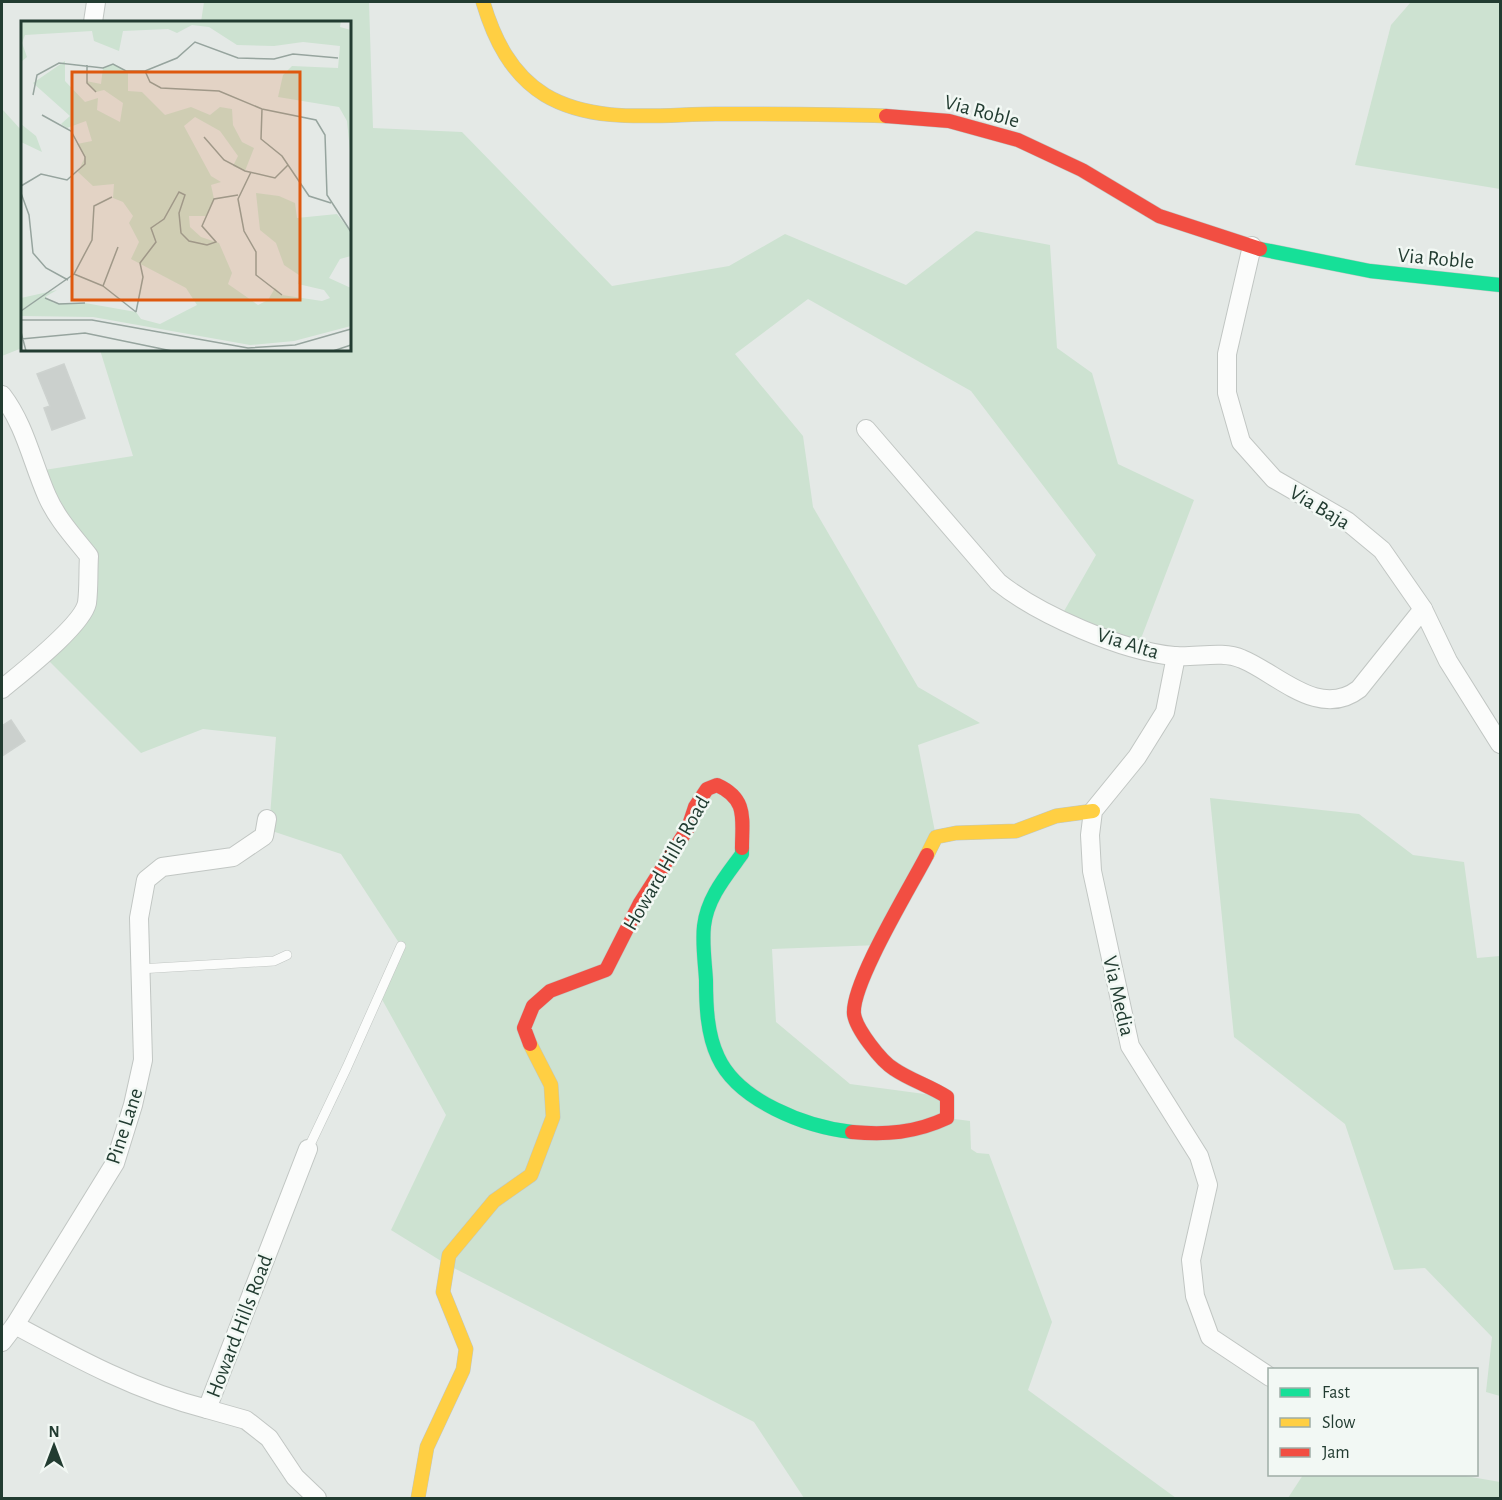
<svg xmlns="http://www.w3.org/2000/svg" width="1502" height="1500" viewBox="0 0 1502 1500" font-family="'Alegreya Sans',sans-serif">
  <rect width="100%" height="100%" fill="#e4e9e6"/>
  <g fill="#cde2d1">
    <polygon points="204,2 369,2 373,128 462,132 612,286 729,266 785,234 906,285 976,231 1050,245 1057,348 1092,373 1118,464 1194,500 1137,649 1059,620 1096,555 971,391 808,299 735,354 803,436 813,507 918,687 980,723 918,745 936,837 880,945 772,949 776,1022 850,1084 947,1097 947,1118 970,1121 971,1149 977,1153 989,1154 1052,1322 1028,1390 1176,1498 804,1498 754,1422 446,1264 391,1230 446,1115 379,994 401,946 341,854 269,830 276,737 203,729 141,753 43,655 74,623 89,557 38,471 133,456 100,350 350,350 350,22 201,22"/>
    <polygon points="1411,2 1500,2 1500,189 1355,165 1391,25"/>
    <polygon points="2,109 22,131 22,348 2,356"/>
    <polygon points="1210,798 1359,814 1413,855 1464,862 1477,958 1500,956 1500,1396 1486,1392 1492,1337 1425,1268 1394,1270 1345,1124 1234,1037"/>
    <polygon points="1454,1474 1500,1482 1500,1498 1288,1498 1303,1475"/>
  </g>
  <g fill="#cbd0cd" stroke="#cdd2cf" stroke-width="1.5">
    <polygon points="64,364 85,418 52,430 44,408 50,406 37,374"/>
    <polygon points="11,720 25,741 2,756 2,726"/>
  </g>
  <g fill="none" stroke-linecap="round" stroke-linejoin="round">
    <g stroke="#c1c6c3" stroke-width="10">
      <g id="lane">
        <polyline points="139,969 274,961 287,955"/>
        <polyline points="308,1149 347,1067 401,946"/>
      </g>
    </g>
    <g stroke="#c1c6c3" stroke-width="20">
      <g id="street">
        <polyline points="93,22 96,2"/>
        <polyline points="1252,246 1227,354 1227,393 1241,442 1274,479 1347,521 1382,550 1423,609 1448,661 1500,744"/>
        <path d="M2 395C25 425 32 462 47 496 57 519 74 537 89 556 88 572 89 588 87 603 82 626 21 673 2 689"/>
        <path d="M866 429 998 582C1039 615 1122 651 1174 656 1196 658 1222 650 1242 659 1277 673 1319 720 1359 689L1423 609"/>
        <polyline points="1176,656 1165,712 1137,757 1093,811 1090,835 1092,871 1130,1046 1199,1156 1208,1185 1191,1260 1195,1296 1210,1337 1270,1377"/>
        <path d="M15 1325C78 1359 137 1391 207 1409L308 1149"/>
        <polyline points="2,1342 15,1325 115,1163 133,1105 143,1060 139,918 146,880 162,867 233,857 264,836 267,819"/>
        <polyline points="207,1409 246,1420 269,1438 295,1477 317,1498"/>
      </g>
    </g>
    <g stroke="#bfc7c3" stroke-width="15">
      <g id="fast">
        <polyline points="1260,249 1370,271 1500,285"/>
        <path d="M742 848V854C726 876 707 898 704 926 702 943 705 963 706 980 706 1005 707 1034 718 1057 738 1101 806 1127 852 1132"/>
      </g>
    </g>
    <g stroke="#bfc7c3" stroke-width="15">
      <g id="slow">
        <path d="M483 2C494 39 511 74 545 95 595 125 662 114 716 114 773 114 830 114 886 116"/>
        <polyline points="927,855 936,837 956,833 1016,831 1056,816 1093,811"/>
        <polyline points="418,1498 427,1447 463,1370 466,1349 443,1292 449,1255 494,1201 531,1175 553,1117 551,1085 530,1044"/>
      </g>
    </g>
    <g stroke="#bfc7c3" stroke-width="15">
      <g id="jam">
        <polyline points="886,116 949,121 1018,140 1082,170 1159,216 1260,249"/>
        <path d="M530 1044 524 1028 533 1006 550 991 606 970 640 903 688 828 695 807 707 789 717 785C748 799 742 819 742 848"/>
        <path d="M852 1132C886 1135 915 1133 947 1118V1097C930 1086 910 1080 894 1069 881 1061 856 1029 854 1014 851 984 911 886 927 855"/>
      </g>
    </g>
    <use href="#lane" stroke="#fbfcfb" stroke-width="9"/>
    <use href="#street" stroke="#fbfcfb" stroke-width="18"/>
    <use href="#fast" stroke="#16e098" stroke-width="14"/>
    <use href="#slow" stroke="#ffcf43" stroke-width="14"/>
    <use href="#jam" stroke="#f24e42" stroke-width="14"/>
  </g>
  <g text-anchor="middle" stroke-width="5" stroke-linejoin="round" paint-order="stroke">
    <g font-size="21" fill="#223c31" stroke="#f2f8f4">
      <text transform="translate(982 111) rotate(15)" y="7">Via Roble</text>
      <text transform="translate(1436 258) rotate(5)" y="7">Via Roble</text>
      <text transform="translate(1320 507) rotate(31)" y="7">Via Baja</text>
      <text transform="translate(1128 643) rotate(17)" y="7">Via Alta</text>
      <text transform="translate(666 863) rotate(-60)" y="7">Howard Hills Road</text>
      <text transform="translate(1119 996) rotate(77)" y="7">Via Media</text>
      <text transform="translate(124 1126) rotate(-72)" y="7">Pine Lane</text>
      <text transform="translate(239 1326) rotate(-69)" y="7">Howard Hills Road</text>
    </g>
  </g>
  <g transform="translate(21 21)">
    <rect width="330" height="330" fill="#e4e9e6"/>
    <path d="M0 0H320L319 6 330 9V139L326 100 318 86 257 76 262 54 271 45 317 47 319 25 282 21 253 25 216 24 188 6 171 4 156 12 147 8 102 10 98 30 73 20 71 10 4 14 1 22 6 36 0 41ZM44 40V60L64 81 77 77 76 89 99 101 102 82 83 69 75 71 65 60 80 63 82 47 92 43 107 50V70L121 71 144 94 170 86 189 94 199 86 211 88 212 104 221 121 233 127 224 150 212 145 217 135 199 110 174 96 163 105 190 155 200 161 190 164 193 178 185 195H168L169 206 180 216 198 222 211 252 207 263 237 284 247 279 254 267 261 274 301 280 309 277 303 269 277 263 278 254 263 244 255 222 239 209 235 172 258 175 274 182 276 197 316 193 330 211V235L319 238 308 257 330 267V305L273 320 229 324 72 296 0 295V277L36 269 24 276 33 282H64L115 291 120 298 139 303 176 284 165 267 110 238 118 221 108 202 112 195 102 181 92 177 93 163 72 165 57 151 64 136 56 123 71 120 65 100 46 107 40 103 49 95 12 62ZM0 103 15 115 21 131 0 121Z" fill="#cde2d1"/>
    <path fill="none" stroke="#96a49e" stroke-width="1.5" d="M66 44V62L75 71M124 50 129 61 140 67 198 70 241 88 295 99 304 114 306 174 330 211M12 74 16 54 38 42 82 47 92 43 105 50H124L156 37 174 21 217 37 253 38 272 33 317 37M241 88 240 118 261 135 288 175 310 182M183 116 203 139 224 150 254 157 267 144M230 151 217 178 223 210 235 231V254L261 274M0 165 20 153 46 159 64 143V136L50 110 21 94M0 172 8 194 12 232 25 247 47 259M53 253 82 265 97 226M82 265 115 291M24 277 38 283 64 282M0 290 53 253 71 219 73 185 91 176M115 291 122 256 119 242 135 221 130 207 143 198 158 171 164 174 158 192 160 212 168 220 186 224 195 221 181 205 193 178 217 174M0 299H71L227 327 274 324 330 308M0 311 5 330M0 318 64 312 151 330M312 330 330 324"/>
    <path fill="#de580e" fill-opacity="0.15" stroke="#de580e" stroke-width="3" d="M51 51H279V279H51Z"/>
    <rect width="330" height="330" fill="none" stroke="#223c31" stroke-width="3"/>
  </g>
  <rect width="1502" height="1500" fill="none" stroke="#223c31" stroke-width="6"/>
  <rect x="1268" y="1368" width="210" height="108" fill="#f2f8f4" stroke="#9fada6" stroke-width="1.5"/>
  <rect x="1280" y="1388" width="30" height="9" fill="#16e098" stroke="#9fada6" stroke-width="1.5"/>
  <text x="1322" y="1398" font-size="18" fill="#223c31">Fast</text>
  <rect x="1280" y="1418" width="30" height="9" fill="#ffcf43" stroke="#9fada6" stroke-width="1.5"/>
  <text x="1322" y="1428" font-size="18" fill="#223c31">Slow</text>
  <rect x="1280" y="1448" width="30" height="9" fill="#f24e42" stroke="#9fada6" stroke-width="1.5"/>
  <text x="1322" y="1458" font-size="18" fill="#223c31">Jam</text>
  <g transform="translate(54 1446)" stroke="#f2f8f4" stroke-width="4.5" paint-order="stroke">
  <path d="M0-4.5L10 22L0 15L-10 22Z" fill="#223c31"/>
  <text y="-9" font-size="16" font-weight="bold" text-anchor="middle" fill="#223c31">N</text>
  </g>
</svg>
